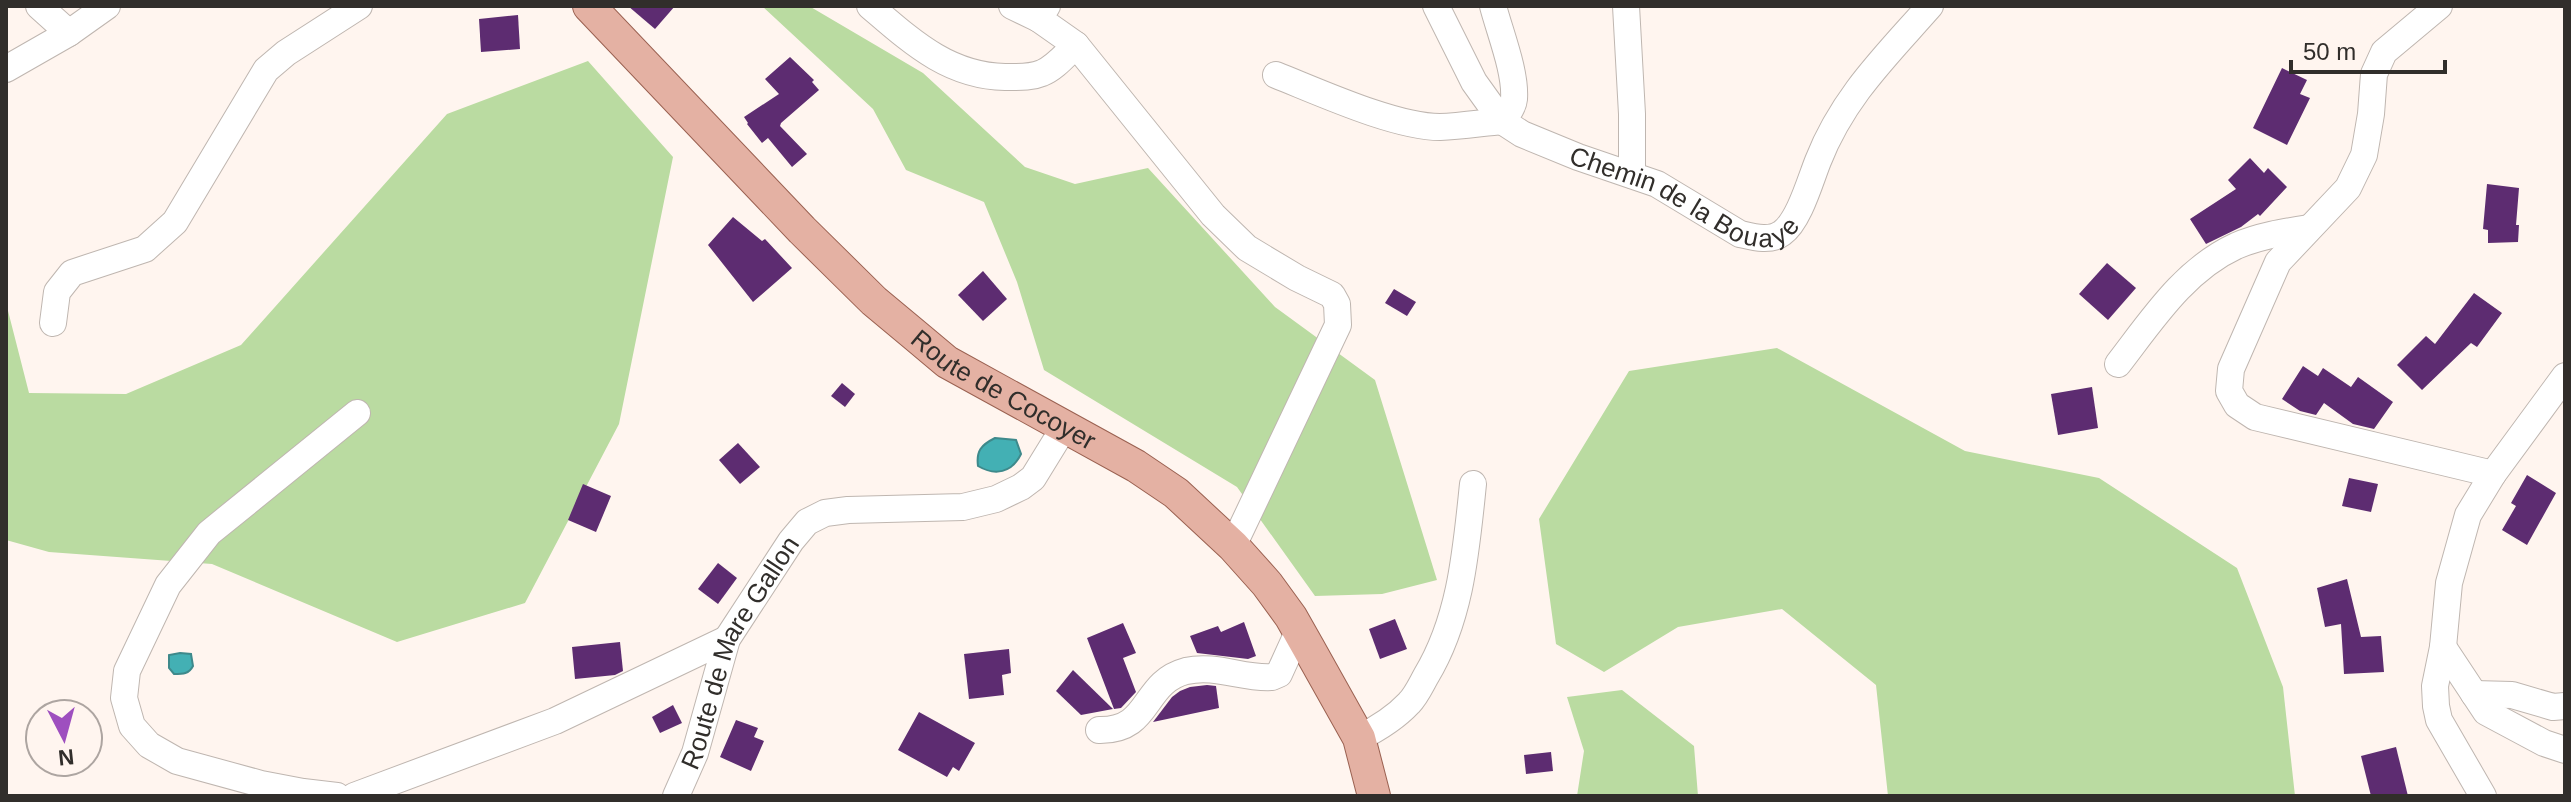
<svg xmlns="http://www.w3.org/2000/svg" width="2571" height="802" viewBox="0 0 2571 802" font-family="Arial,sans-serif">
  <rect width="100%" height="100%" fill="#fff5ef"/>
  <g fill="#badba1">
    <polygon points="762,6 809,6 923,73 1025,167 1075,184 1148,168 1275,307 1375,380 1437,580 1382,594 1315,596 1237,487 1044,370 1017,282 984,202 906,170 873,109"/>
    <polygon points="588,61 673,157 619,424 525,603 397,642 212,564 49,552 6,540 6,303 29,393 126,394 241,345 447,114"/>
    <polygon points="1777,348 1965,451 2099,478 2237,568 2283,687 2295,796 1888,796 1876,685 1782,609 1678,627 1604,672 1556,644 1539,519 1629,371"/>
    <polygon points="1622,690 1694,746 1698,796 1577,796 1584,751 1567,697"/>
  </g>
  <g fill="#43b0b4" stroke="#3e898b" stroke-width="2">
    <path d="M995 438 1016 440 1021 454C1012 473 995 476 978 466 976 451 981 445 995 438Z"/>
    <path d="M180 653 191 654 193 666C189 674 183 674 174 674L169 668V655Z"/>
  </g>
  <g fill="#5d2c71">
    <polygon points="628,6 675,6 655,29"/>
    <polygon points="518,15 520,49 481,52 479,19"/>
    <polygon points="790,57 814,80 812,82 819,90 781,123 780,126 807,154 792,167 768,138 762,143 747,124 748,123 744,117 779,94 765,79"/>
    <polygon points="2282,68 2307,80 2300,94 2310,98 2287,145 2253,128"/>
    <polygon points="2250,158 2264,173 2268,168 2287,187 2260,216 2258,214 2241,227 2206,244 2190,219 2236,189 2228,180"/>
    <polygon points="2487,184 2519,188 2516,225 2519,225 2518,242 2488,243 2488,230 2483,229"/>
    <polygon points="733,217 762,241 765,239 792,268 753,302 708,245"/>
    <polygon points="2107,263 2136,288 2108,320 2079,294"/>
    <polygon points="983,271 1007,299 983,321 958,295"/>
    <polygon points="1394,289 1416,302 1407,316 1385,303"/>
    <polygon points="2474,293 2502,313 2477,347 2471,343 2422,390 2397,365 2426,336 2435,344"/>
    <polygon points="2303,366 2318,376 2323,368 2351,387 2358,377 2393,402 2374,429 2353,424 2324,403 2316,415 2300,411 2282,399"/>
    <polygon points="842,383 855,394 845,407 831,396"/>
    <polygon points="2092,387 2098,428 2058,435 2051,394"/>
    <polygon points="738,443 760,467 740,484 719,460"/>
    <polygon points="2527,475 2556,493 2527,545 2502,530 2516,506 2511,503"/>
    <polygon points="2349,478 2378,484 2371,512 2342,506"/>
    <polygon points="583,484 611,496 596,532 568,520"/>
    <polygon points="718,563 737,578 718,604 698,589"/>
    <polygon points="2347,579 2361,637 2381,636 2384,672 2344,674 2341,624 2325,627 2317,588"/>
    <polygon points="1395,619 1407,649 1380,659 1369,629"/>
    <polygon points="1244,622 1256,656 1248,659 1197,653 1190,636 1218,626 1221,632"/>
    <polygon points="1123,623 1136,653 1123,658 1136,692 1121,708 1114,709 1087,638"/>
    <polygon points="620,642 623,671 615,675 575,679 572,647"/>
    <polygon points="1009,649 1011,673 1002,675 1004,695 969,699 964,654"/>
    <polygon points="1073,670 1113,709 1081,715 1056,691"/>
    <polygon points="1207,685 1216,686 1219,708 1153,722 1172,697 1180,691 1190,687"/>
    <polygon points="673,705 682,723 660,733 652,717"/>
    <polygon points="919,712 975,743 959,771 953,767 947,777 898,750"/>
    <polygon points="736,720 758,728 754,737 764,741 751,771 720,757"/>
    <polygon points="2396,747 2408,796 2371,796 2361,756"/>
    <polygon points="1551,752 1553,771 1526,774 1524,755"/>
  </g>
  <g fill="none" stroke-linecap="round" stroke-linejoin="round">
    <g stroke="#bfb6b0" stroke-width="28">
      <g id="minor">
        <path d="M870 6C911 41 948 76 1005 77 1018 77 1030 78 1042 73 1055 68 1066 54 1076 45"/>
        <polyline points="1012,6 1039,19"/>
        <polyline points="1047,6 1039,19 1076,45 1213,215 1247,248 1297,278 1332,295 1337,304 1338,325 1233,546"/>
        <path id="s1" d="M1436 6 1474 82 1502 121 1522 134 1578 157 1657 184 1740 234C1753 237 1770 242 1782 233 1799 221 1810 181 1818 161 1843 97 1886 56 1930 6"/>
        <polyline points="1626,6 1632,114 1632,175"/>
        <polyline points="2439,6 2384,52 2374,74 2371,114 2364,155 2348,188 2278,262 2231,369 2229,391 2237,405 2255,417 2493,474"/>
        <polyline points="69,33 107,6"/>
        <polyline points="6,69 69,33 39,6"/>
        <path d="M1276 75C1319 92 1395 127 1440 127 1460 126 1481 123 1502 121 1507 114 1513 108 1514 99 1516 72 1500 33 1493 6"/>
        <polyline points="53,323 57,292 72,273 145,249 175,222 266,70 286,53 359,6"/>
        <path d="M2118 364C2152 320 2184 270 2236 246 2259 236 2284 232 2309 228"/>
        <polyline points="2443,647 2486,712 2544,743 2565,750"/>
        <polyline points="2474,694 2512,695 2553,707 2565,706"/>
        <path d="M1099 730C1152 731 1141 683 1186 671 1216 664 1243 679 1272 677L1279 674 1299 630"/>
        <path d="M1359 738C1377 729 1395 718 1409 703 1416 696 1421 685 1426 676 1461 618 1466 551 1473 484"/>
        <polyline points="337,796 303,792 261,784 177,761 149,745 132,726 124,698 127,671 168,585 209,533 357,413"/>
        <polyline points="354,796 555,721 727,639"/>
        <path id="s2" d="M676 796 695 753 727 639 791 541 807 522 825 513 848 510 963 507 996 499 1021 487 1033 478 1065 426"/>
        <polyline points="2483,796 2439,720 2436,706 2435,686 2443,647 2449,583 2468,515 2493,474 2565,376"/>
      </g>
    </g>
    <g stroke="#9a6151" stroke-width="34">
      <g id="major">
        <path id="s3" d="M589 6 802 230 874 301 916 336 947 362 1136 466 1176 493 1233 546 1267 584 1291 617 1308 647 1359 738 1374 796"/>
      </g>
    </g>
    <use href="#minor" stroke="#fff" stroke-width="26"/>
    <use href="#major" stroke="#e4b1a3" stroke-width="32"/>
  </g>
  <g text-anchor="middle" stroke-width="8" stroke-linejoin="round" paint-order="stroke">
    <g font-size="26" fill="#312e2b" stroke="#fff5ef">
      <text dy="9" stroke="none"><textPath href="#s1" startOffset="334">Chemin de la Bouaye</textPath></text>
      <text dy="9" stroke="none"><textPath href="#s3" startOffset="568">Route de Cocoyer</textPath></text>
      <text dy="9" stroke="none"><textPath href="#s2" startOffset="158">Route de Mare Gallon</textPath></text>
    </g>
  </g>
  <rect width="2571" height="802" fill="none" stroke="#312e2b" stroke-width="16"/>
  <g transform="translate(64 738) rotate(174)"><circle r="38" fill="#fff5ef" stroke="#ada5a1" stroke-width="2"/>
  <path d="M0-6L14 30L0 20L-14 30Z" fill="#9e4fbf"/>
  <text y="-12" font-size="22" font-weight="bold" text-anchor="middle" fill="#312e2b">N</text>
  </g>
  <path d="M2291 60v12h154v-12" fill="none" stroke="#312e2b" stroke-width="4"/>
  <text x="2303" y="60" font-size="24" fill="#312e2b" stroke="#fff5ef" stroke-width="6" paint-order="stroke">50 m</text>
</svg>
